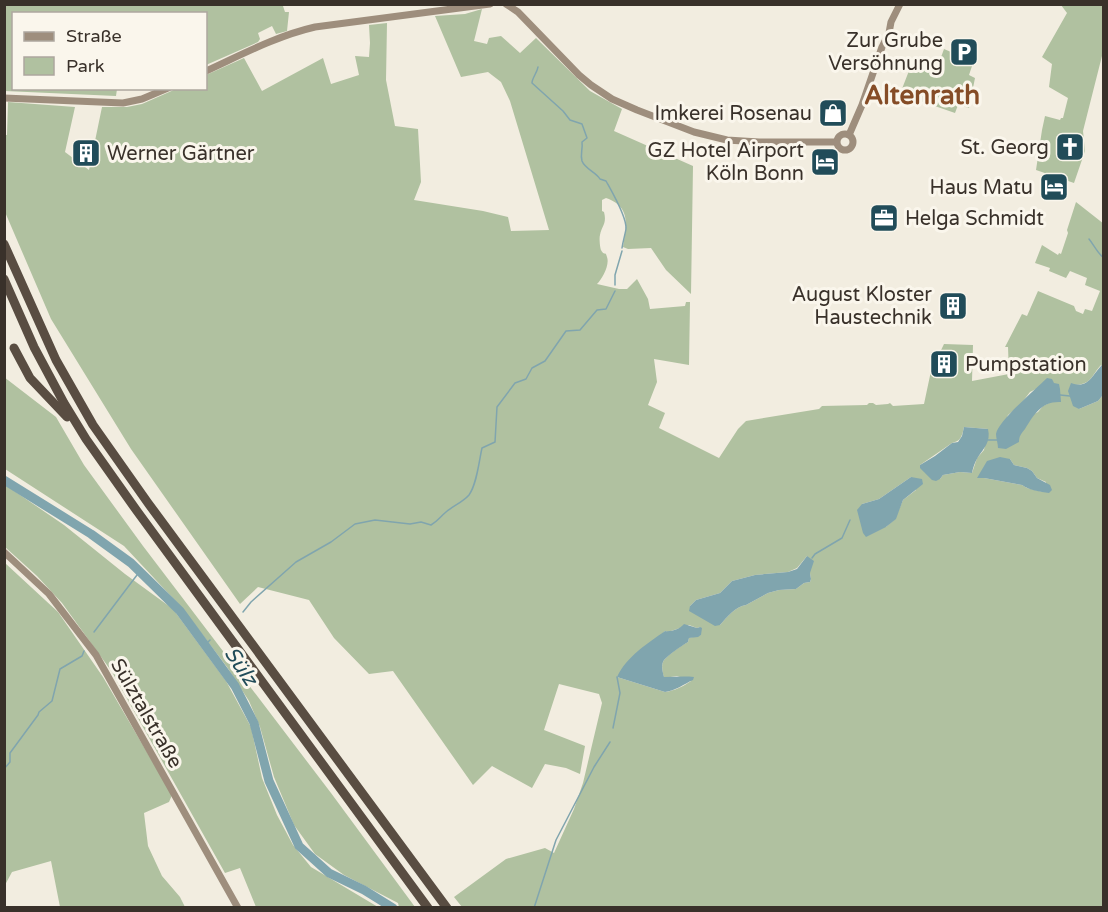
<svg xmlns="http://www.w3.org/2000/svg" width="1108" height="912" viewBox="0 0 1108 912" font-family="'Varela Round',sans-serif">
  <rect width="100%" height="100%" fill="#f2ede0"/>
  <g fill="#b0c1a0" fill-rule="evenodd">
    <polygon points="286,4 283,6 285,12 289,12 287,31 276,34 272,26 258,33 260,39 258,42 206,65 206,14 14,14 14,88 117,89 116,96 5,91 5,5"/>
    <polygon points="1061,5 1103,5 1103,52 1083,131 1085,151 1074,183 1036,170 1042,130 1045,116 1060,120 1061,118 1063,118 1068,98 1049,87 1052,64 1042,57 1067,13"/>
    <path d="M482 9 474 41 487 44 489 38 501 36 520 53 536 38 590 91 622 109 614 131 693 166 691 294 666 270 651 248 628 249 623 247C626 226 632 207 606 198L602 200V211L604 212C607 224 602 225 600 235 599 238 600 247 601 250 605 257 605 250 607 257 610 265 602 279 597 284L619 289H627L637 279 648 299 650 309 685 306 686 302H690L689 365 654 359 657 382 648 405 665 413 659 428 719 458 738 429 746 421 819 409 822 406 867 405 869 403H873L876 405 888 404 890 403 893 406 924 404 931 371 944 344 973 345 972 381 1009 374 1008 347H1005L1022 314 1027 316 1038 291 1074 306 1076 311 1083 314 1085 309 1092 311 1100 291 1085 285 1087 278 1070 271 1066 278 1049 271 1050 268 1035 263 1042 245 1058 255 1059 253 1061 254 1068 233 1067 230 1076 202 1104 224V354L1102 357 1103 359V367L1101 365C1091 376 1092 384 1075 385L1079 409 1098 401 1103 395V907H462L454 897 506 859 545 848 554 853 574 809 583 783 602 703 599 694 559 684 544 730 585 746 580 774 566 768 545 764 532 788 492 766 473 785 393 671 369 674 334 638 309 600 258 587 240 604 131 449 51 319 5 212 4 135H7L8 102 75 107 65 152 89 170 102 107H127L142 104 176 89 206 88V75L244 58 262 91 323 58 331 84 359 75 355 56 369 57 370 43 369 25 387 23 386 80 395 126 418 129 421 182 414 200 483 211 508 217 511 231 549 230 510 101 501 82 488 72 461 77 435 16 465 14ZM1043 383 1053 401 1043 406 1038 412 1034 414 1019 436 998 448V441L1008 415 1020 405 1030 392 1038 388ZM964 427 988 429 984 450 977 458 972 473 960 472 943 475 940 479 920 465 952 443C961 441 962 436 964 427ZM1010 459 1014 465 1027 468 1032 471 1037 478 1046 482 1043 492 1027 488 1022 485 984 478H978ZM911 477 916 490 903 500 895 519 886 527 862 504 879 499ZM807 556 811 579 810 582 804 583 796 589 779 590 768 593 746 605C735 607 727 617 720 625L690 606 696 600 720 593 732 581 755 575 788 572 797 568ZM689 625 697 628 700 627 701 635 689 638 688 642C682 645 665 657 663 662 661 666 663 673 664 678L677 676 691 681C684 686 674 691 665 692L617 677 665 631 668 632Z"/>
    <polygon points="944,49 951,52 950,56 965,61 966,58 974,60 969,75 975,78 969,108 958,105 955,113 900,94 912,63 936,71"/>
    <polygon points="4,377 56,417 84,465 143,546 331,793 415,907 399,907 398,903 344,875 315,854 294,825 274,777 260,727 249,701 227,667 183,609 124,546 5,469"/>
    <polygon points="4,484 64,525 125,574 173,609 226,681 251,727 262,778 277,815 293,845 311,867 378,907 256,907 240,868 225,873 112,672 62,603 37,576 5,547"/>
    <polygon points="5,563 58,612 103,677 172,795 169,802 144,813 148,846 162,876 180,897 185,907 60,907 51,861 12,872 5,885"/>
  </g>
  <g fill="#80a5ae">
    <path d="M1102 365 1103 367V395L1098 401 1079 409 1073 406 1068 391 1071 383C1089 389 1091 376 1102 365Z"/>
    <path d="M1047 378 1052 379 1054 383 1059 384 1060 389 1061 402C1041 401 1034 415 1025 429 1021 434 1019 436 1019 442L1006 449 998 448C998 444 996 438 996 434 998 421 1037 388 1047 378Z"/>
    <path d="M964 427 988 429C991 442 984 448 978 457 975 462 973 467 972 473L960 472 943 475 940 479 936 481 932 480 920 468V465L935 456 952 443 958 442 962 436Z"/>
    <path d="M1000 457 1010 459 1014 465 1027 468 1032 471 1037 478 1050 485 1052 490 1049 493C1040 492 1029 490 1022 485L984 478H977L987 461Z"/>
    <polygon points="911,477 922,479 923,484 903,500 896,519 886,527 866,537 863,533 857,510 862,504 879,499"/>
    <path d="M807 556 814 561 810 573 811 579 810 582 804 583 796 589 779 590 768 593 746 605C735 607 727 617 720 625L715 626 689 611 690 606 696 600 720 593 732 581 755 575 788 572 797 569Z"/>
    <path d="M684 624 697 628 700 627 702 628 701 635 698 637 689 638 688 642C683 645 665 657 663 662 661 666 663 673 664 677 674 677 684 676 694 677L693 680C684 684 675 691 665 692L617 677C627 656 647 644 665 631 671 632 680 629 684 624Z"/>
  </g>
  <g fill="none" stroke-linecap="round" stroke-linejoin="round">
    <g stroke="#80a5ae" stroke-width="1.5">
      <path d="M538 67C537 73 532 78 532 83L563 111 570 120 582 124 587 138 582 142C583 149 580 154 582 161 585 169 596 172 600 179L606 181C612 192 627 217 626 229 625 235 623 241 622 248"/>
      <path d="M1089 239C1094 245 1097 253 1104 258"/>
      <polyline points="615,285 615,275 622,251"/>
      <polyline points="1060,395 1070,396"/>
      <polyline points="988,440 998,440"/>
      <polyline points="812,558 815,554 842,538 850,520"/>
      <path d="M243 612 251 602 296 562 331 542 355 524 375 520 410 524 421 522 431 525C438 521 440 517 446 512 453 506 463 502 469 495 477 484 479 461 482 448L495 442 497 407 515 383 526 379 532 368 545 361 566 331 580 330 597 310 606 309 615 291"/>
      <polyline points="94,632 140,571"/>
      <polyline points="205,645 210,640"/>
      <polyline points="613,728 620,693 617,677"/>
      <polyline points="4,769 10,762 10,753 38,715 39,712 52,701 60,669 82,656 84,651"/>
      <polyline points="534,908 556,840 594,767 610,742"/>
    </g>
    <polyline stroke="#80a5ae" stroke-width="9" points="4,480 91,534 131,563 180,611 235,686 254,723 269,781 299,846 329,873 364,890 393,908"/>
    <g stroke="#9e8e7d" stroke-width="7">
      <polyline points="506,4 518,12 579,75 591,85 612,99 637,110 694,132 727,140 759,142 836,142"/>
      <path d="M206 71C241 55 276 36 315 27L490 4"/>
      <polyline points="4,98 123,103 142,99 168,88"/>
      <circle cx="845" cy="142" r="8"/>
      <polyline points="849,135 862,105 882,47 889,33 891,22 900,4"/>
      <polyline points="4,552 49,594 96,655 238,908"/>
    </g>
    <g stroke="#594d42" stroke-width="9">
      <polyline points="4,244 56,360 93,425 148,503 447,908"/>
      <polyline points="4,279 34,347 64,403 86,439 137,511 428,908"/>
      <polyline points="14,348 30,378 67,417"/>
    </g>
  </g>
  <defs>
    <g id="parking-square" transform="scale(1.5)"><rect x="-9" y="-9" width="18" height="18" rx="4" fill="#214c59" stroke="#faf6ec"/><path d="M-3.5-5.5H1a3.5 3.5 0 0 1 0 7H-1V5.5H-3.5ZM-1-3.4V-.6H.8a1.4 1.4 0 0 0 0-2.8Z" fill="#fff"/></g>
    <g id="shop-square" transform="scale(1.5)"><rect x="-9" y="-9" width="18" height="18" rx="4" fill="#214c59" stroke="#faf6ec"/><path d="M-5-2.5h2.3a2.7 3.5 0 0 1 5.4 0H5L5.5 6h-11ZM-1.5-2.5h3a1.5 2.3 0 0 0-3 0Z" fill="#fff"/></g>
    <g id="church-square" transform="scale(1.5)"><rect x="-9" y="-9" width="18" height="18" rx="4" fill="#214c59" stroke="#faf6ec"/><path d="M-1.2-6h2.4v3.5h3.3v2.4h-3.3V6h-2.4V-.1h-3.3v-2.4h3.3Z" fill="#fff"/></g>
    <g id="building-square" transform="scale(1.5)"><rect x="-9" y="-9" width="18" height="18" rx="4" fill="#214c59" stroke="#faf6ec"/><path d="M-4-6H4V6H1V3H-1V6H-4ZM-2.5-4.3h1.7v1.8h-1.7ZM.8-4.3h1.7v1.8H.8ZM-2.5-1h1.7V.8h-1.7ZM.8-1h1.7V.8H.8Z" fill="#fff"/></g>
    <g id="hotel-square" transform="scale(1.5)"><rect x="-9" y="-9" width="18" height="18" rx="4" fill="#214c59" stroke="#faf6ec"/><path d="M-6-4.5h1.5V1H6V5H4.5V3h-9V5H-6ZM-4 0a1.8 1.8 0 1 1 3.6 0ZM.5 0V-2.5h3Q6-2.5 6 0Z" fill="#fff"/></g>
    <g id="office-square" transform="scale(1.5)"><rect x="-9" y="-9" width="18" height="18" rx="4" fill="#214c59" stroke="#faf6ec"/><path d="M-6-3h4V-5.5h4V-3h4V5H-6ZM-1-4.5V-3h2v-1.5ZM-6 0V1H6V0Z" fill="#fff"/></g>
  </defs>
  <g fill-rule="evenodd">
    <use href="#parking-square" x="964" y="52"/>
    <use href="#shop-square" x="833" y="113"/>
    <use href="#church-square" x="1070" y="147"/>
    <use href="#building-square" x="86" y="153"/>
    <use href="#hotel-square" x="825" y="162"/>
    <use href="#hotel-square" x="1054" y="187"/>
    <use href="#office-square" x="884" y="218"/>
    <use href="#building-square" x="953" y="306"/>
    <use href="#building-square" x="944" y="364"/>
  </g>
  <g text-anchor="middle" stroke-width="6" stroke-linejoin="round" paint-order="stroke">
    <g font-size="20" fill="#39312a" stroke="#faf6ec" text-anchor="end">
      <text x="943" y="47">Zur Grube<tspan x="943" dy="23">Versöhnung</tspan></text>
      <text x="812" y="120">Imkerei Rosenau</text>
      <text x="1049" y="154">St. Georg</text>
      <text x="804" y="157">GZ Hotel Airport<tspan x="804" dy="23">Köln Bonn</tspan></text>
      <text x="107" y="160" text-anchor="start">Werner Gärtner</text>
      <text x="1033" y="194">Haus Matu</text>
      <text x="905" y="225" text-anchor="start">Helga Schmidt</text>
      <text x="932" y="301">August Kloster<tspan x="932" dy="23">Haustechnik</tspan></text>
      <text x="965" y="371" text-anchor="start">Pumpstation</text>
    </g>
    <g font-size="20" fill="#39312a" stroke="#faf6ec">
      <text transform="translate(147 713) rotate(60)" y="7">Sülztalstraße</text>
    </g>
    <g font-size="21" font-style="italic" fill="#214c59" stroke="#faf6ec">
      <text transform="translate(241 666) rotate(56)" y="7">Sülz</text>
    </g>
    <g font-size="26" font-weight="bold" fill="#854c26" stroke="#faf6ec">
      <text x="922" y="104">Altenrath</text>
    </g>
  </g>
  <rect width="1108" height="912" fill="none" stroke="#39312a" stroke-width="12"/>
  <rect x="12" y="12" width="195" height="78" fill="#faf6ec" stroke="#ada79e" stroke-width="1.5"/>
  <rect x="24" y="32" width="30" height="9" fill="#9e8e7d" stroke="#ada79e" stroke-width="1.5"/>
  <text x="66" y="42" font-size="18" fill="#39312a">Straße</text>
  <rect x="24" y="57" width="30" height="18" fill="#b0c1a0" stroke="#ada79e" stroke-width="1.5"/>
  <text x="66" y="72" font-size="18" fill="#39312a">Park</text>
</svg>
